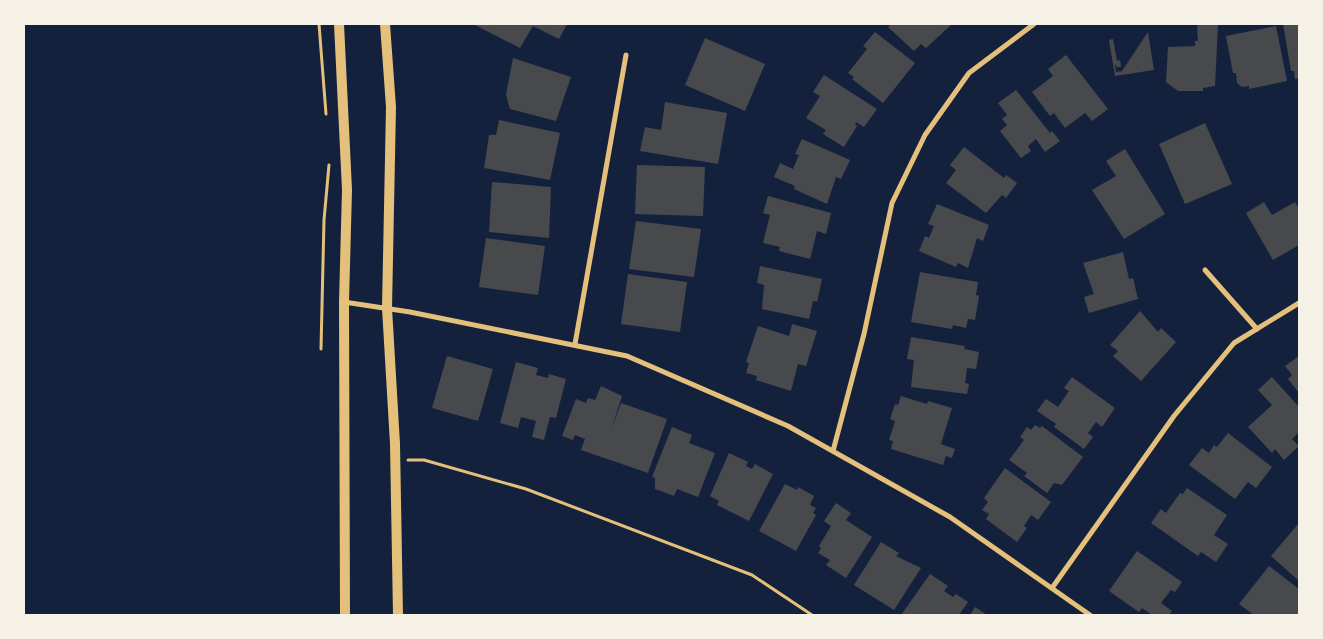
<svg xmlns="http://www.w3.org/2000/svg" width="1323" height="639" viewBox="0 0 1323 639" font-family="Karla,sans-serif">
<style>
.building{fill:#48494c}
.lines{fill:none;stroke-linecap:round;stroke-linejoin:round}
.path{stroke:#e5c07b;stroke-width:3}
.minor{stroke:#e5c07b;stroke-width:5}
.secondary{stroke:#e5c07b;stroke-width:10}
</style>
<rect width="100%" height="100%" fill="#14213d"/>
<g class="building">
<path d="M473,24H567L559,39L533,26L520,48Z"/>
<path d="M889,24H952L926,48L921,44L914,51L888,27L890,26Z"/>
<path d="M1202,24L1218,25L1215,86L1203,88V91H1178L1166,82L1168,47L1195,46V41H1198L1197,26Z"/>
<path d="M1283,24H1299V78L1295,79L1294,71H1291Z"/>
<path d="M1276,26L1287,81L1249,89V86L1242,87L1237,83L1236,73H1233L1226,36Z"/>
<path d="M875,32L915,63L883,103L852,79L854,77L848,73L867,49L863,46Z"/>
<path d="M1148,32L1154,70L1115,76L1109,40L1113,39L1117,61L1120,60L1121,67H1117L1115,64L1116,72L1122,71Z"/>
<path d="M705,38L765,64L745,111L685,85Z"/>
<path d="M1066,55L1108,109L1092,121L1085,113L1065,128L1054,113L1050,116L1032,92L1053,76L1048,69Z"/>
<path d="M513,58L571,77L556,121L510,109L506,95Z"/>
<path d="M824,75L877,109L864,127L856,122L855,124L857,126L844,147L823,134L826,130L806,118L820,96L813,92Z"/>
<path d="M1016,90L1050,133L1052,131L1060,141L1045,152L1036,139L1028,146L1031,151L1021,158L1000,131L1007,125L1002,119L1007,115L998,103Z"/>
<path d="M665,102L727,113L718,164L640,151L645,127L661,130Z"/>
<path d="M499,120L560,133L550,180L484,168L489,135H496Z"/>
<path d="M1205,123L1232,184L1185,204L1159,144Z"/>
<path d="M802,139L850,160L841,179L836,177L827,204L794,189L795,186L774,177L780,163L793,169L799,155L795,154Z"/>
<path d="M964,147L1004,178L1006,175L1017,183L1006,198L1002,195L986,213L946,183L956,170L950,165Z"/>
<path d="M1125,149L1165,214L1124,239L1092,190L1116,176L1106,161Z"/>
<path d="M637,165L705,167L703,216L635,214Z"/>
<path d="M492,182L551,187L549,238L489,232Z"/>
<path d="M768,196L831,213L826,234L817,231L810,259L779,251L780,247L763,243L770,215L763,213Z"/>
<path d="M1264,202L1272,215L1295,202L1299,209V245L1273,260L1246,213Z"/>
<path d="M937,204L989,225L983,241L977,238L968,268L958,263L956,267L919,251L925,236L929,238L934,226L928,224Z"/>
<path d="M636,221L701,229L694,277L629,269Z"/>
<path d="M486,238L545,246L538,295L479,287Z"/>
<path d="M1123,252L1129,279L1133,278L1138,299L1089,313L1084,297L1094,294L1083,263Z"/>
<path d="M760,266L822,279L817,302L813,301L809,319L762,309L764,285L757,283Z"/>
<path d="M920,272L978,282L976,295L979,296L975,320L968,319L966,328L953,325L952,329L911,322Z"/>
<path d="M628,274L687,282L680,332L621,324Z"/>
<path d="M1140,311L1158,332L1161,328L1176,342L1141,381L1113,356L1118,351L1110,345Z"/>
<path d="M792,324L817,331L806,366L798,364L791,391L756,380L757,376L746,373L749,363L746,362L758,326L789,336Z"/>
<path d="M911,337L965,346L964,349L979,352L976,369L967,368L965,383L969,384L967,394L911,387L914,360L907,359Z"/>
<path d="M447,356L493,369L478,421L432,408Z"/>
<path d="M1299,356V393L1288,379L1292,375L1285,366Z"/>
<path d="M516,362L538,368L536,375L548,378L549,374L566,379L556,418L550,417L544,440L532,437L536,421L521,417L518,428L500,423Z"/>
<path d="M1072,377L1115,408L1102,427L1096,422L1088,433L1093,437L1084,449L1054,427L1056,424L1037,411L1046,399L1058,407L1069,391L1064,388Z"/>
<path d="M1272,377L1299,407V432L1292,439L1299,446L1284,460L1275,449L1272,453L1248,427L1272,405L1258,390Z"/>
<path d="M601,386L622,396L610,433L621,403L667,419L648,473L581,450L585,439L575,435L573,440L562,436L576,399L586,403L588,398L595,400Z"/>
<path d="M901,396L927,404L928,401L952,408L941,444L955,449L952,458L946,456L943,465L891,449L893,441L889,440L895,421L890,419L895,404L898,405Z"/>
<path d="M1035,425L1040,428L1042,426L1083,457L1062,485L1054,483L1047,493L1024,476L1027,473L1009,460L1024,440L1020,437L1027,427L1031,430Z"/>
<path d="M672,427L692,435L689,443L715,453L698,497L677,489L674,496L655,489V478L652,477Z"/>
<path d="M1228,433L1272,467L1256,488L1248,482L1235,499L1189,465L1202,448L1209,453L1214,445L1217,447Z"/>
<path d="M729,453L748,462L746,466L752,469L755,464L773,474L749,521L717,505L719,501L710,496Z"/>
<path d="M1005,468L1051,502L1038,520L1031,515L1024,526L1027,528L1017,542L986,519L989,514L982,510L988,502L984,498Z"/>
<path d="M785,484L797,490L798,487L814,496L810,505L816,508L813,513L816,515L796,551L759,531Z"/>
<path d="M1187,488L1227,515L1214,535L1228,544L1216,562L1201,552L1198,556L1151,523L1161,509L1166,513L1180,493L1183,494Z"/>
<path d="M836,503L851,513L846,520L872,537L846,578L826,565L830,560L818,553L821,548L819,546L831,526L824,521Z"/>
<path d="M1299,523V581L1271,556Z"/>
<path d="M881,542L899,553L896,556L921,568L894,610L854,585Z"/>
<path d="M1137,551L1182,582L1175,592L1171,590L1161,603L1172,611L1169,615H1152L1142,608L1139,612L1109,591Z"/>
<path d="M1269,566L1299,589L1298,615H1254L1239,604Z"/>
<path d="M930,574L948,586L944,591L953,597L956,594L968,602L959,615H901Z"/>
<path d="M975,607L987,615H970Z"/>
</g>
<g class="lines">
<g class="path">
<path d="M319,24L326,114"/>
<path d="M321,349L324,220L329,165"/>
<path d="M408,460H424L526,489L752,575L812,615"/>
</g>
<g class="minor">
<path d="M1205,270L1257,329"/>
<path d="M344,302L410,312L627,356L788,426L950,517L1090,615"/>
<path d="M575,344L626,55"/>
<path d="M833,451L864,334L892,203L925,135L969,73L1034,24"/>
<path d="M1052,588L1174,416L1234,343L1299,303"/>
</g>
<g class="secondary">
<path d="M339,24L347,190L344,302L345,615"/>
<path d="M385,24L391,107L387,308L395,444L398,615"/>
</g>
</g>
<rect width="1323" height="639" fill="none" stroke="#f6f1e7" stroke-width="50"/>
</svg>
